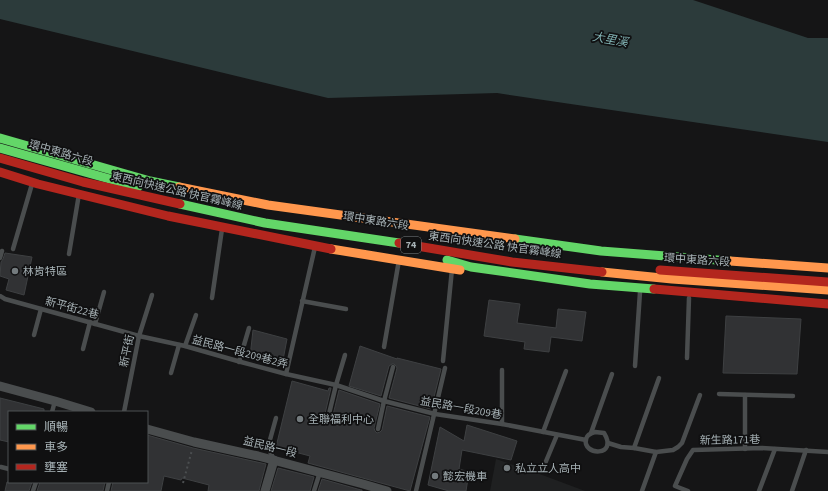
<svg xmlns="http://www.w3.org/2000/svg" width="828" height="491" viewBox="0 0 828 491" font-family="'Source Sans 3','Noto Sans TC',sans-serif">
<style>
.built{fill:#1f2021}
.water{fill:#2c3b3b}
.building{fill:#313234;stroke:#3e4042}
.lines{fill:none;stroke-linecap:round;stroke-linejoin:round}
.path{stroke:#4b4e50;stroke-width:2;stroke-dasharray:2 3;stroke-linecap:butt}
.lane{stroke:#4a4d4e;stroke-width:4.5}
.street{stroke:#4a4d4e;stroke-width:9}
.fast{stroke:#63d668;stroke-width:9}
.slow{stroke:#ff974d;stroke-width:9}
.jam{stroke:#b3261e;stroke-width:9}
.poi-dot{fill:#747b7e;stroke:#101011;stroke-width:1.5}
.labels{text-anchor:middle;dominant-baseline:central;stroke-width:3.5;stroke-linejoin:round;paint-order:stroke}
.shield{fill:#101011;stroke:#7a8184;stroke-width:1}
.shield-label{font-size:10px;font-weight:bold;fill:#a7b2b6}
.street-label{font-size:11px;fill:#a7b2b6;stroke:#101011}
.poi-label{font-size:11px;fill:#a7b2b6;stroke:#101011;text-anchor:start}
.water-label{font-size:12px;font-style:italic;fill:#7fafb0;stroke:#101011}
</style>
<rect width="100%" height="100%" fill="#151516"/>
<path class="built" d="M496,459L545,476L585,491H490Z"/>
<path class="water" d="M0,0H693L808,38H828V142L497,93L328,98L0,19Z"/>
<g class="building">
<path d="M5,253L32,257L24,295L6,290L9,279L0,276L1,262L3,259Z"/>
<path d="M489,300L520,304L517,323L556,328L558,309L586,312L582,341L551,337L549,352L524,349L525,342L484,336Z"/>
<path d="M726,316L801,319L797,374L723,373Z"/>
<path d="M253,330L287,339L282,365L250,357Z"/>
<path d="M360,346L397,359V358L441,369L431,409L389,398L397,368L396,366L394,364H392L389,366L381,396L349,386Z"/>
<path d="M292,381L328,391L329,388H331L324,418L325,420L327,422L342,425L344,424L346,422L344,418L333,415L339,390L380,404L374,428L375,431L377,433L380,432L382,430L387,406L430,417L410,491L308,463L310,456L276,447Z"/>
<path d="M0,398L44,409V412H9V442L0,440Z"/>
<path d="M467,425L517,441L511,460L462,450L459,469L469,472L466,491H449L428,485L440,427L464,441Z"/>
<path d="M147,435L193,448L266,464L259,491H208L209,485L182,478L181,480L164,476L161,491H111L113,482H147Z"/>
<path d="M278,468L314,477L310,491H271Z"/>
<path d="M322,479L361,490H362V491H318Z"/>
<path d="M7,482H32L29,491H5Z"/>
<path d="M40,482H105L103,491H37Z"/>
</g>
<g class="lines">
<path class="path" d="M183,483L192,450"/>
<g class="lane">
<path d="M13,249L32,184"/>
<path d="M69,254L79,194"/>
<path d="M0,258L2,251"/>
<path d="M0,296L5,299L139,336L185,346L241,362L286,374L336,385L384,401L435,414L502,424L586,440"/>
<path d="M212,298L222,229"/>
<path d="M302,301L346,309"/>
<path d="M95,324L104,292"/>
<path d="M34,335L41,309"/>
<path d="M185,346L196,315"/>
<path d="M384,347L399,260"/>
<path d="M83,349L90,322"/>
<path d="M687,358L689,298"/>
<path d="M443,361L452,269"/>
<path d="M239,362L249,328"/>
<path d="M635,366L640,292"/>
<path d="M171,373L179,345"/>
<path d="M286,374L315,247"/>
<path d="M719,394L793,396"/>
<path d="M52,412L55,401"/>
<path d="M124,412L139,336L152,295"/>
<path d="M342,421L328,418L336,385L345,355"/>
<path d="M502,424V370"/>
<path d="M378,429L384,401L393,367"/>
<path d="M543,432L566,371"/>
<path d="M595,432L604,433C619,457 582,456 586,439C587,435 591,433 595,432Z"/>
<path d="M591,433L612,374"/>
<path d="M608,443L621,447L634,448L656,452L673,450L678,447L682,443L700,395"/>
<path d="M634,448L659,378"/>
<path d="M745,449V395"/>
<path d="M274,460L268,447L276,418"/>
<path d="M544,466L557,435"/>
<path d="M1,467L9,469"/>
<path d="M33,491L36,482"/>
<path d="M107,491L109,482"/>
<path d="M314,491L320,472"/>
<path d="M416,491L445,368"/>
<path d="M642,491L656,452"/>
<path d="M688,491L675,486L687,459L693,450L762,448L828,452"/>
<path d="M759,491L775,449"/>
<path d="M792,491L806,450"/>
</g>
<g class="street">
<path d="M0,386L55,401L91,412"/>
<path d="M147,429L194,442L258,456L363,484L387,491"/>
<path d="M265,491L274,460"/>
</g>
<g class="fast">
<path d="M0,138L150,181L179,187"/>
<path d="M0,148L138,187"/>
<path d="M180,204L265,223L399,243"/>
<path d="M515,239L601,251L730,261"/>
<path d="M447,260L471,267L590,284L654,289"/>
</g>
<g class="slow">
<path d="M179,187L268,205L515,239"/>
<path d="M331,249L460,270"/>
<path d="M730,261L828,268"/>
<path d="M602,272L672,279L828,290"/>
</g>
<g class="jam">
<path d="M0,158L83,182L180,204"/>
<path d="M0,172L38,184L168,216L331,249"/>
<path d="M399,243L512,262L602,272"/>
<path d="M660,270L828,282"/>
<path d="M654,289L828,304"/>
</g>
</g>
<g class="poi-dot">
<circle cx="15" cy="271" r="4"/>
<circle cx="300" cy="419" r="4"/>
<circle cx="507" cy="468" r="4"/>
<circle cx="435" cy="476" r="4"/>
</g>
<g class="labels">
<rect class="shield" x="401" y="237" width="20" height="16" rx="3"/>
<g class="shield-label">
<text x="411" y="245">74</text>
</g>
<g class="street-label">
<text transform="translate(61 153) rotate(16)">環中東路六段</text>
<text transform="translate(177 191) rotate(13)">東西向快速公路 快官霧峰線</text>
<text transform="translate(376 221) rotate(9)">環中東路六段</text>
<text transform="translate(495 245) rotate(8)">東西向快速公路 快官霧峰線</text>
<text transform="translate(697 260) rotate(4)">環中東路六段</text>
<text transform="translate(72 308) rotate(15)">新平街22巷</text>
<text transform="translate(127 351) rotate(-78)">新平街</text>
<text transform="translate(240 352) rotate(15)">益民路一段209巷2弄</text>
<text transform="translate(461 408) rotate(10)">益民路一段209巷</text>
<text transform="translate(730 440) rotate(-1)">新生路171巷</text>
<text transform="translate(270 447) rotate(14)">益民路一段</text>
</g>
<g class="poi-label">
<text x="23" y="271">林肯特區</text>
<text x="308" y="419">全聯福利中心</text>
<text x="515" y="468">私立立人高中</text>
<text x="443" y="476">懿宏機車</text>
</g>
<g class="water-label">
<text transform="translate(610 40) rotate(10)">大里溪</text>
</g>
</g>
<rect x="8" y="411" width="140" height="72" fill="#101011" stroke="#4c5153"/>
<rect x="16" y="424" width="20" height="6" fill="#63d668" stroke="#4c5153"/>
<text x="44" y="431" font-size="12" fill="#a7b2b6">順暢</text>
<rect x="16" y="444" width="20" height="6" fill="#ff974d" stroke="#4c5153"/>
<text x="44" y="451" font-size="12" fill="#a7b2b6">車多</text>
<rect x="16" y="464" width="20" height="6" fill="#b3261e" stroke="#4c5153"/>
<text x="44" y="471" font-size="12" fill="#a7b2b6">壅塞</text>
</svg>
